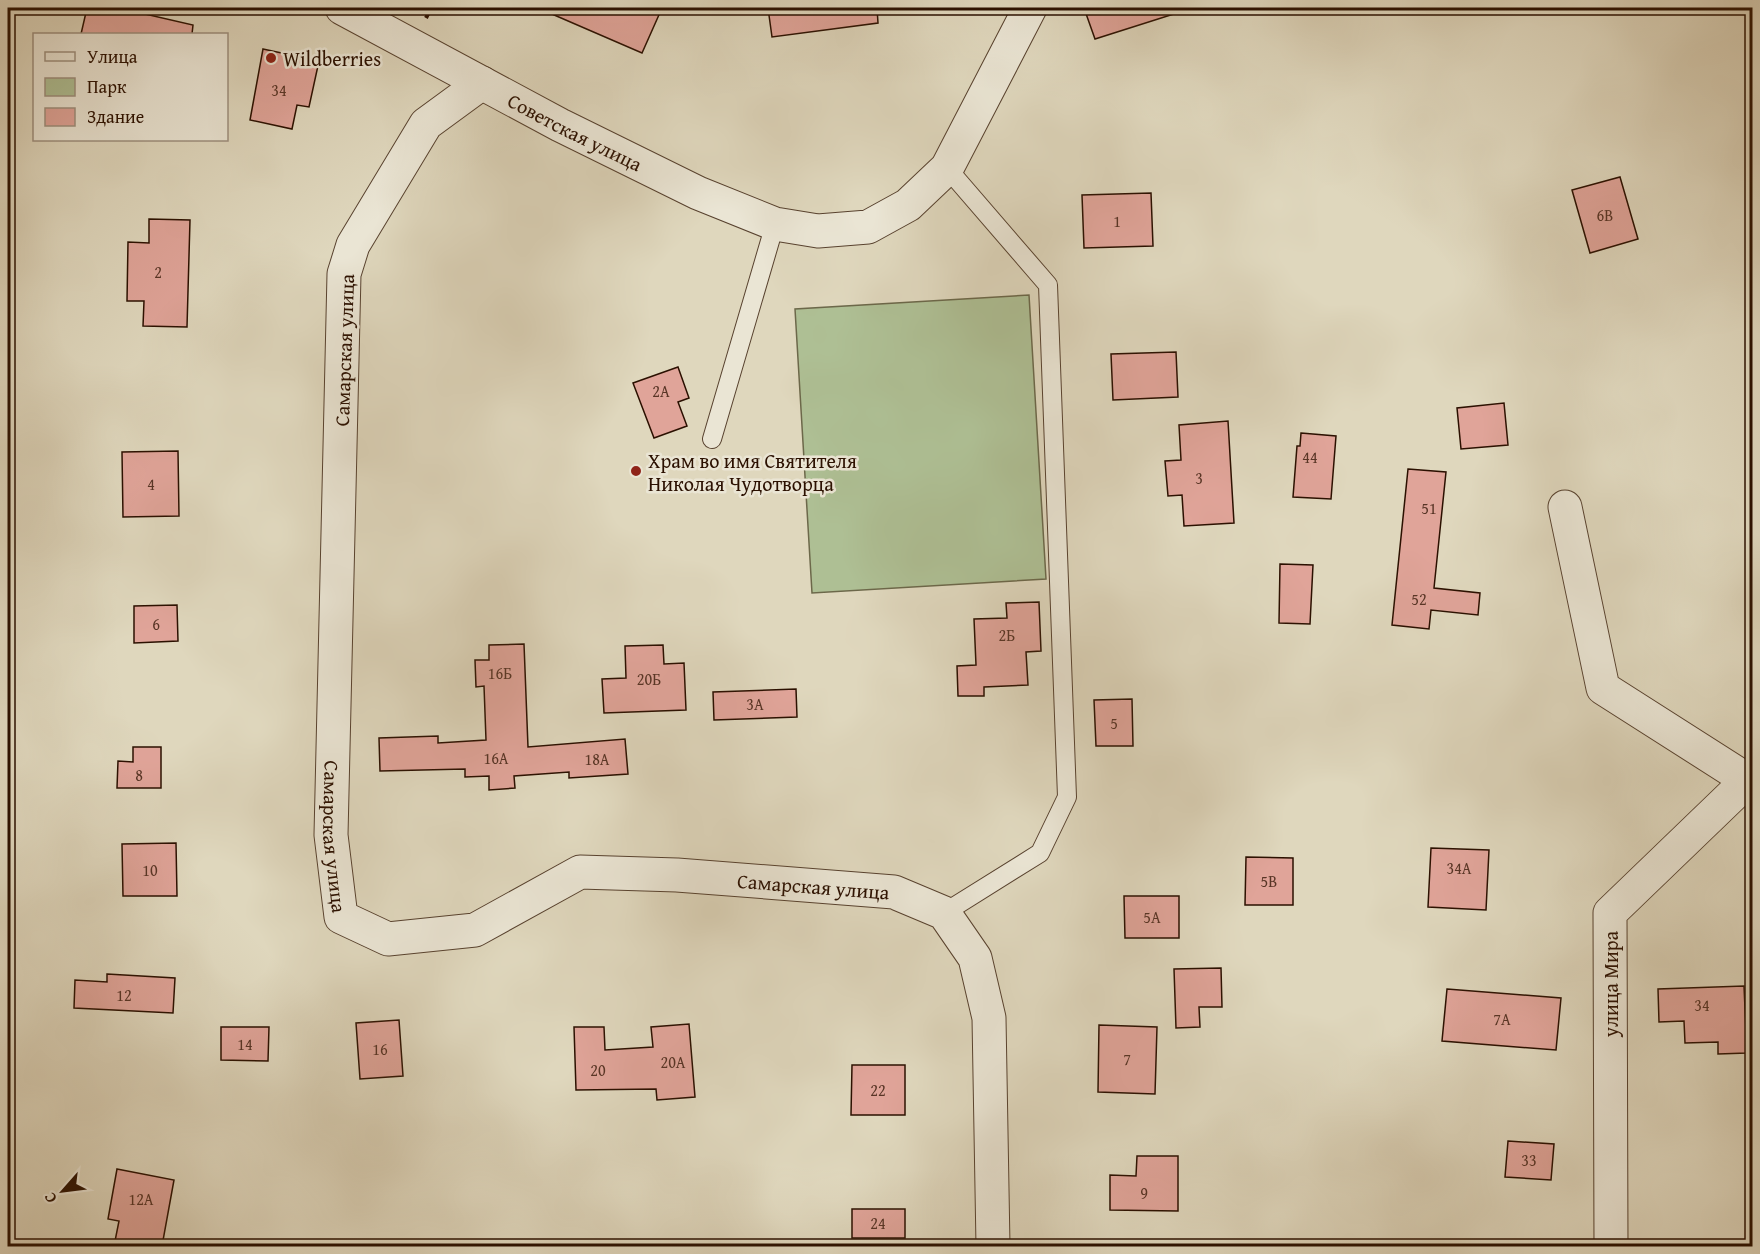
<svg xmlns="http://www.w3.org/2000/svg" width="1760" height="1254" viewBox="0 0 1760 1254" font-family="'Gentium Book Plus',serif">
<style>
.green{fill:#aebf94;stroke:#6c684a;stroke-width:1.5}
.building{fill:#e0a499;stroke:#2b1000;stroke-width:1.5}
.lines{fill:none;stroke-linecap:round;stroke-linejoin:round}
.service-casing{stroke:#58422f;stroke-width:20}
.minor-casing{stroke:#58422f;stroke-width:35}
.tertiary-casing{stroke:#58422f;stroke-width:35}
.path{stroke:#2b1000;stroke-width:4;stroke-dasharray:4.5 3;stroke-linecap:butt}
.service{stroke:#eae5d4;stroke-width:18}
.minor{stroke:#eae5d4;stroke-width:33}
.tertiary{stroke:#eae5d4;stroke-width:33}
.poi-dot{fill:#8f2418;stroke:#eae5d4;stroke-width:2}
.labels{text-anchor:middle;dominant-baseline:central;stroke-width:5;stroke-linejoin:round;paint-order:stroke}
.number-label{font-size:16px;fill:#583526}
.poi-label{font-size:20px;fill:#2b1000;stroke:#eae5d4;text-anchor:start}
.street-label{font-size:20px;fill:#2b1000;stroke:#eae5d4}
</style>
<rect width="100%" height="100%" fill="#dfd7bd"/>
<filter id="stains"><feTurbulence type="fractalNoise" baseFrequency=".00333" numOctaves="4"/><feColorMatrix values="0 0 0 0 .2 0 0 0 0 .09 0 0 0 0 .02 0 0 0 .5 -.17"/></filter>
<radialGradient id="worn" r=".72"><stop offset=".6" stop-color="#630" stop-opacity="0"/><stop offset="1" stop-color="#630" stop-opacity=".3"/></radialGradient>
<path class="green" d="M1029,295L1046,579L812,593L795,309Z"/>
<g class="building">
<path d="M87,8H119L193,25L192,34H81Z"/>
<path d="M538,8H662L642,53Z"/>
<path d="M768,8H877L878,23L772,37Z"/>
<path d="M1084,8H1176L1177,13L1095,39Z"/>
<path d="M263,49L319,61L309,107L297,105L292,129L250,120Z"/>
<path d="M1620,177L1638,239L1590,253L1572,190Z"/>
<path d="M1151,193L1153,246L1084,248L1082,195Z"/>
<path d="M149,219L190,220L187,327L143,326L144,301H127L128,242L149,243Z"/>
<path d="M1176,352L1178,397L1113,400L1111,354Z"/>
<path d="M678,367L689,398L678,402L687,426L654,438L633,383Z"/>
<path d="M1504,403L1508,445L1461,449L1457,408Z"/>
<path d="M1228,421L1234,523L1184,526L1182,495L1168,496L1165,461L1181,460L1179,425Z"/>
<path d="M1301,433L1336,436L1331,499L1293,497L1297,446H1300Z"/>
<path d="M178,451L179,516L123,517L122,452Z"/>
<path d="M1408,469L1446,472L1434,588L1480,593L1478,615L1431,610L1429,629L1392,625Z"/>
<path d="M1280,564L1313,565L1310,624L1279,623Z"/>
<path d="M1039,602L1041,651L1026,652L1028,685L984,687V696H958L957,666L976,665L974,619L1007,618L1006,603Z"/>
<path d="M177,605L178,641L134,643V606Z"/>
<path d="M524,644L528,747L625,739L628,774L569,778V772L514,776L515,788L489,790V776L465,777V769L380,771L379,738L438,736V743L486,740L484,686L476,687L475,660H489V645Z"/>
<path d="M663,645L664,664L684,663L686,710L604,713L602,679L626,678L625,646Z"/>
<path d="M796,689L797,717L714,720L713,692Z"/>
<path d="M1132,699L1133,746H1096L1094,700Z"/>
<path d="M133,747H161V788H117L118,761L133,762Z"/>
<path d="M176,843L177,896H123L122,844Z"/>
<path d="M1431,848L1489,850L1486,910L1428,907Z"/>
<path d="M1246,857L1293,858V905H1245Z"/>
<path d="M1124,896H1179V938H1125Z"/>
<path d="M1221,968L1222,1007H1199L1200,1027L1176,1028L1174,969Z"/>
<path d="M107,974L175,978L173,1013L74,1008L75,980L107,982Z"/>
<path d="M1744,986L1747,1053L1718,1054V1042L1685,1043L1684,1021L1659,1022L1658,989Z"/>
<path d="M1447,989L1561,998L1556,1050L1442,1041Z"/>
<path d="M399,1020L403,1076L360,1079L356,1023Z"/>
<path d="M689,1024L695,1097L657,1100L656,1089L576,1090L574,1027H604L605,1050L653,1047L651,1027Z"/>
<path d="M1099,1025L1157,1027L1155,1094L1098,1092Z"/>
<path d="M221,1027H269L268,1061L221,1060Z"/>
<path d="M852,1065H905V1115H851Z"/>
<path d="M1508,1141L1554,1144L1551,1180L1505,1177Z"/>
<path d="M1137,1156H1178V1211L1110,1210V1175L1136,1176Z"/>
<path d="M117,1169L174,1180L162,1246H114L119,1221L108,1219Z"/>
<rect x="852" y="1209" width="53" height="29"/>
</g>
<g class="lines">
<g class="service-casing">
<g id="service">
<path d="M712,439L775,224"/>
<path d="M944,913L1040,853L1067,797L1048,285L947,168"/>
</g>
</g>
<g class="minor-casing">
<g id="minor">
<path id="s1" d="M482,83L426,124L353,245L344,274L331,835L341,917L388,939L475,930L580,872L677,875L894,892L944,913L975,958L989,1018L993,1246"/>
<path d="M1565,507L1603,688L1752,783"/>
<path d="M1611,1246L1610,913L1747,781"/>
</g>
</g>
<g class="tertiary-casing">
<g id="tertiary">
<path id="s2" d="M342,8L560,125L698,193L775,224L818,231L868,227L908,205L947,168L1030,8"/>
</g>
</g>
<path class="path" d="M426,18L431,8"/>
<use href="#service" class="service"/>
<use href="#minor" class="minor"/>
<use href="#tertiary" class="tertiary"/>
</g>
<g class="poi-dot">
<circle cx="271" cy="58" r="6"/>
<circle cx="636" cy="471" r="6"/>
</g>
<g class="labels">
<g class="number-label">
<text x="279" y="90">34</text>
<text x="1605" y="215">6В</text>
<text x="1117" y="221">1</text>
<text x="158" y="272">2</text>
<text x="661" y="391">2А</text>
<text x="1310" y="457">44</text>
<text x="1199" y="478">3</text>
<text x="151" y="484">4</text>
<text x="1429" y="508">51</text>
<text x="1419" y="599">52</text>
<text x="156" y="624">6</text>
<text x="1007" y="635">2Б</text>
<text x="500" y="673">16Б</text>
<text x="649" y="679">20Б</text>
<text x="755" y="704">3А</text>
<text x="1114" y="723">5</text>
<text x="496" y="758">16А</text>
<text x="597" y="759">18А</text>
<text x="139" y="775">8</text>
<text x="1459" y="868">34А</text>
<text x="150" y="870">10</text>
<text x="1269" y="881">5В</text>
<text x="1152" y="917">5А</text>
<text x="124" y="995">12</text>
<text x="1702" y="1005">34</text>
<text x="1502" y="1019">7А</text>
<text x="245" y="1044">14</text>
<text x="380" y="1049">16</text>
<text x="1127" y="1059">7</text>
<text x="673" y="1062">20А</text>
<text x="598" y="1070">20</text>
<text x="878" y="1090">22</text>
<text x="1529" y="1160">33</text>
<text x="1144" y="1193">9</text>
<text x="141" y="1199">12А</text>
<text x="878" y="1223">24</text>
</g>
<g class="poi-label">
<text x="283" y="58">Wildberries</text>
<text x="648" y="460">Храм во имя Святителя<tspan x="648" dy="23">Николая Чудотворца</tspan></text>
</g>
<g class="street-label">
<text stroke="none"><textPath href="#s2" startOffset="264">Советская улица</textPath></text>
<text transform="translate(344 350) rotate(-88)">Самарская улица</text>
<text stroke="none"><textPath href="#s1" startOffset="804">Самарская улица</textPath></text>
<text stroke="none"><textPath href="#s1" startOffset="1378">Самарская улица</textPath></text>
<text transform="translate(1610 984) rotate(-90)">улица Мира</text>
</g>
</g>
<rect width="1760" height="1254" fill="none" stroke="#dfd7bd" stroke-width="30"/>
<rect x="9" y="9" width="1742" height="1236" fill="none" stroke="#2b1000" stroke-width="3"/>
<rect x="15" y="15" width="1730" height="1224" fill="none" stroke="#2b1000" stroke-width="1.5"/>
<rect x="33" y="33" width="195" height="108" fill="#eae5d4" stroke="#9e907f" stroke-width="1.5"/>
<rect x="45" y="52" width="30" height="9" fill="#eae5d4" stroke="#9e907f" stroke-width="1.5"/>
<text x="87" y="63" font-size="18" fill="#2b1000">Улица</text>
<rect x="45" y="78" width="30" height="18" fill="#aebf94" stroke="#9e907f" stroke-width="1.5"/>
<text x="87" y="93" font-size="18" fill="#2b1000">Парк</text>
<rect x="45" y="108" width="30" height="18" fill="#e0a499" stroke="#9e907f" stroke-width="1.5"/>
<text x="87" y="123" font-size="18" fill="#2b1000">Здание</text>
<g transform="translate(63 1191) rotate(242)" stroke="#eae5d4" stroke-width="4.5" paint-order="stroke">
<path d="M0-4.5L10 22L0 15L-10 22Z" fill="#2b1000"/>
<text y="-9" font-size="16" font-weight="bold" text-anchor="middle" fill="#2b1000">С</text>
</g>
<rect width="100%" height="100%" filter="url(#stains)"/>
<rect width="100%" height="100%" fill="url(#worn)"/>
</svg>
